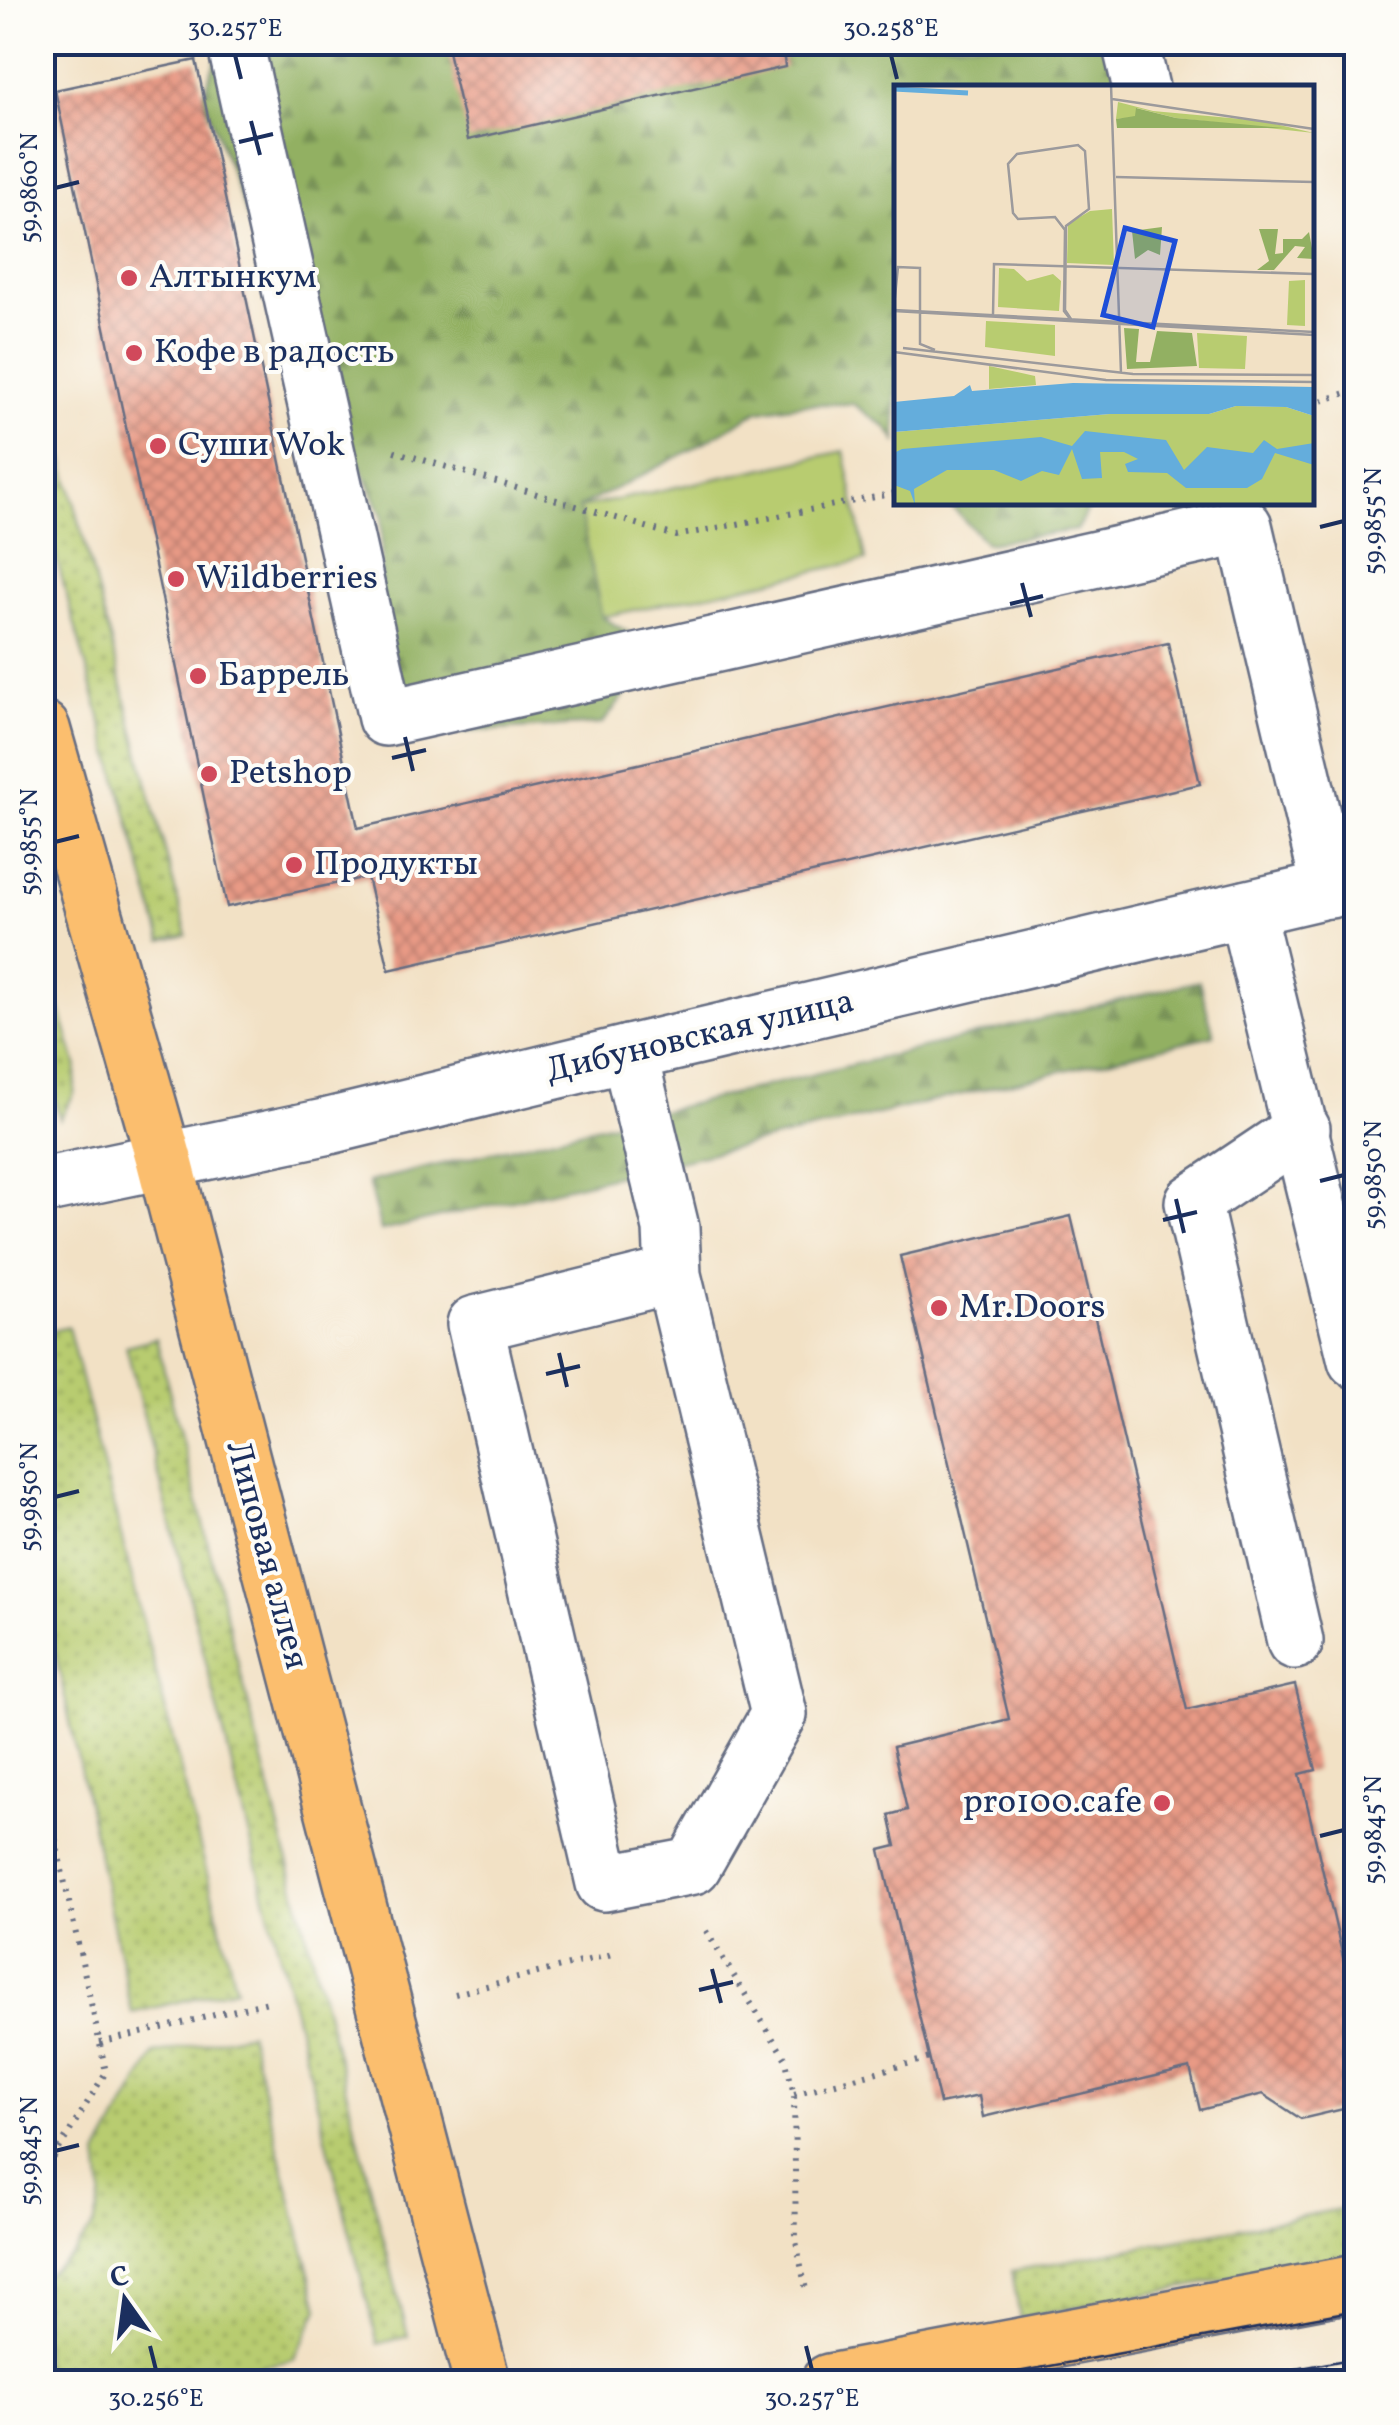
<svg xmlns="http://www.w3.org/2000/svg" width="1399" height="2425" viewBox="0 0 1399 2425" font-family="Vollkorn,serif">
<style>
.grass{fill:url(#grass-dots);stroke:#6a7e67;stroke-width:2.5}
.forest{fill:url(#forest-firs);stroke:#567060;stroke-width:2.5}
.park{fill:#b8cc70;stroke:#6a7e67;stroke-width:2.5}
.building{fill:url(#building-cross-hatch)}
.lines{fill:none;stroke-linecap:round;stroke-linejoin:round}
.minor-casing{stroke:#666d82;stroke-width:60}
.major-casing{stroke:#666d82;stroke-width:60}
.path{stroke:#666d82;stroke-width:6;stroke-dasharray:2.5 8;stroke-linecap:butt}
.minor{stroke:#fff;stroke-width:55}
.major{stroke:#fbbe6e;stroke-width:55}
.tram{stroke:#1b2f5e;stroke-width:2.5}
.ticks{fill:none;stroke:#1b2f5e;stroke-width:4}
.poi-dot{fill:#d1495b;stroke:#fdfcf7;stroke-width:4}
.labels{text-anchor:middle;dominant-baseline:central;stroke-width:8;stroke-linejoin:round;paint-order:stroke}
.poi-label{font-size:35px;fill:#1b2f5e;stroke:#fdfcf7;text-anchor:start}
.street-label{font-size:35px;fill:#1b2f5e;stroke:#fdfcf7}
.inset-river{fill:none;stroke:#64addc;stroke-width:5}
.inset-road{fill:none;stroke:#9c9a9c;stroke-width:2.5}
.view{fill:#1d4ed8;fill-opacity:0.15;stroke:#1d4ed8;stroke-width:5}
.inset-edge{fill:none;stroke:#1b2f5e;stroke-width:5}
.neatline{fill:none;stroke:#1b2f5e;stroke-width:4}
.ticks-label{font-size:25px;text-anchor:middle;fill:#1b2f5e}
</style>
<defs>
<pattern id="grass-dots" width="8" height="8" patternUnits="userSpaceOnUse" patternTransform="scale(2.5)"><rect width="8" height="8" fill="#b8cc70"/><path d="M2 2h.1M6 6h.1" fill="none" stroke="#95a65f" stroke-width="1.8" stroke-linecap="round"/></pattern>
<pattern id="forest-firs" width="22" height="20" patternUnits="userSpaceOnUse" patternTransform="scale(2.5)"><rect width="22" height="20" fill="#92b062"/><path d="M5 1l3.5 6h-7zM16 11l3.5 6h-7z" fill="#769054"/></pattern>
<pattern id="building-cross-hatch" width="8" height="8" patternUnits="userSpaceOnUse" patternTransform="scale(2.5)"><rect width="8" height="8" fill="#e89a85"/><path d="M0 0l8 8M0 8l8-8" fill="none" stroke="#bb7e70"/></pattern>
</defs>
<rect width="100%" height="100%" fill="#fdfcf7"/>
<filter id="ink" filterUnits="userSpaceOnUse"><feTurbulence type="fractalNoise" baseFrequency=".01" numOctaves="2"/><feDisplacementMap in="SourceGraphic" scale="20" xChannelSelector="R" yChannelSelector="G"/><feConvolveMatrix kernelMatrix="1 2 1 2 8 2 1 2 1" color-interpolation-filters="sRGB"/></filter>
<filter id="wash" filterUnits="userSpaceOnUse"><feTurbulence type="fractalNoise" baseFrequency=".0048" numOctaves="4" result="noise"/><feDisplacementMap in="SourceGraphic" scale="40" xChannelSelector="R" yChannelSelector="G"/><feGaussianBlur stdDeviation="2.25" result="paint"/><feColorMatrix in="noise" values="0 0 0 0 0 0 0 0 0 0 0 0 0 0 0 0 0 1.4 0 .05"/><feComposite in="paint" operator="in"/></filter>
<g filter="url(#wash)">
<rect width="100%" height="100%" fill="#f2e1c5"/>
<g class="grass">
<path d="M42,378L187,935L162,941L43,510Z"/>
<path d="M42,948L77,1067L74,1094L60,1119L43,1059Z"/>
<path d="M68,1327L236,1988L132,2013L43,1595V1333Z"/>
<path d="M156,1338L408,2336L378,2344L126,1346Z"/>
<path d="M249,2033L319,2309L294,2360L175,2382H43V2277L72,2255L94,2226L102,2194L98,2156L154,2054Z"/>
<path d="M1356,2206V2255L1020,2318L1012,2271Z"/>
</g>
<g class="forest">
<path d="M222,42H1114L1121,87L896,88V441L887,428L853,404H806L758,411L693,449L580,507L602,617L636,637L639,677L602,724L460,732L407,702L380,620L382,515L312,357L281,311L203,95Z"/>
<path d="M948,503H1092L1076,530L986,543Z"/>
<path d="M1199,981L1214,1035L381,1231L368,1182Z"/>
</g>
<path class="park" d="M844,451L866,560L602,617L579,508Z"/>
<g id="blocks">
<g class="building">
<path d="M446,42H782L785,67L468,140Z"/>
<path d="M196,60L358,828L1168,643L1200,784L389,970L367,877L227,907L55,90Z"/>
<path d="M1071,1216L1187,1710L1295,1685L1316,1770L1300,1774L1356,2013V2106L1301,2119L1263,2094L1200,2110L1190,2068L983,2117L979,2096L940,2104L880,1850L896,1846L889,1815L907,1810L893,1747L1009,1719L900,1256Z"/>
</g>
</g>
</g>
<g filter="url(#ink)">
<use href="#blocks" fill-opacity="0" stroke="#666d82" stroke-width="2.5"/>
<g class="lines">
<g class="minor-casing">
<g id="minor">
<path d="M235,42L386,718L1244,526L1330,890"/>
<path d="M1130,42L1141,88"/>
<path d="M1246,909L1356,1360"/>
<path d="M629,1053L671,1228L673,1275L779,1714L693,1866L604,1883L475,1324L673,1275"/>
<path d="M42,1186L325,1127L629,1053L1356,883"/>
<path d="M1295,1641L1193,1202L1302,1129"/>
</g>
</g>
<g class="major-casing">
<g id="major">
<path d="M42,729L164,1159L482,2382"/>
<path d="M829,2382L1356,2283"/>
</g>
</g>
<g class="path">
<path d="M1312,404L1356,390"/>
<path d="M394,451L676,536L896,493"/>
<path d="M42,1778L106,2072L42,2177"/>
<path d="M706,1931L785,2058L794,2094L796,2241L806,2290"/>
<path d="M455,1994L612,1954"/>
<path d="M100,2043L268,2002"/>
<path d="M794,2094L930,2058"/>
</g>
<use href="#minor" class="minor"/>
<use href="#major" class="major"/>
<g class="tram">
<path d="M963,2382L1356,2310"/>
<path d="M1225,2382L1356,2358"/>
</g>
</g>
</g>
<path class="ticks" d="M235,55L241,79M891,55L897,79M251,121L260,155M239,142L273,134M55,188L79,182M1320,527L1344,521M1022,583L1031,617M1010,604L1043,596M405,737L413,771M392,758L426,750M55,842L79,836M1320,1181L1344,1175M1176,1199L1184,1233M1163,1220L1197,1212M559,1353L567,1387M546,1374L580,1366M55,1497L79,1491M1320,1836L1344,1830M712,1969L721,2003M699,1990L733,1982M55,2151L79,2145M150,2346L156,2370M806,2346L812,2370"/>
<g class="poi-dot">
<circle cx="129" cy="278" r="10"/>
<circle cx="134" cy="353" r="10"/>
<circle cx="158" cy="446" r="10"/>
<circle cx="176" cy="579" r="10"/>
<circle cx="198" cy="676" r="10"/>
<circle cx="209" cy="774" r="10"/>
<circle cx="294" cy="865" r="10"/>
<circle cx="939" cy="1308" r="10"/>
<circle cx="1162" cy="1803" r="10"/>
</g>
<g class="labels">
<g class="poi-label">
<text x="149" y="278">Алтынкум</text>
<text x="154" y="353">Кофе в радость</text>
<text x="178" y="446">Суши Wok</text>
<text x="196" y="579">Wildberries</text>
<text x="218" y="676">Баррель</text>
<text x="229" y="774">Petshop</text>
<text x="314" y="865">Продукты</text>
<text x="959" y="1308">Mr.Doors</text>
<text x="1142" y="1803" text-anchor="end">pro100.cafe</text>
</g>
<g class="street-label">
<text transform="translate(700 1037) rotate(-13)">Дибуновская улица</text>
<text transform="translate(266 1555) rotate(75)">Липовая аллея</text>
</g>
</g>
<g transform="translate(894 85)">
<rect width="420" height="420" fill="#f2e1c5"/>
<path d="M224,17L259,26L369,36L420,48L282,33L243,23L242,32L222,34ZM95,281L141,291L142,300L95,304Z" fill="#b8cc70"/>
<path d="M242,23L282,33L389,43H223L222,34L241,31ZM268,142L266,170L254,165L241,174L238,146ZM365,144H384L381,169L389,168V154H408L415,147L420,174L403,173L411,162L401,161L380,185H363L375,176ZM230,243L245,244L242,277H256L263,246L298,248L303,281L233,284Z" fill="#92b062"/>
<path d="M218,124L220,180L173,178L174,139L196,126ZM105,183L120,184L133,196L159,189L167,196L165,226L104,222ZM411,195V241L393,240L395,196ZM92,236L161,240V271L91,262ZM303,248L353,251L351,284L305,283ZM342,321L392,322L420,331V420H0V347L216,329H315Z" fill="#b8cc70"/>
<path d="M179,298L420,302V331L392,322L342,321L315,329H216L0,347V317L60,311L76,300L78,306ZM191,346L272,355L290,385L313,362L359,368L370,355L383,364L420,358V380L381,368L368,394L353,403H292L273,388L234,387L231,379L244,374L230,367H206L208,393L188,394L178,364L165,390L148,386L127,396L100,385H53L20,404L21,420L16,406L0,400V368L8,364L147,352L178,361Z" fill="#64addc"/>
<path class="inset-river" d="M0,4L74,8"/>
<path class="inset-road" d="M217,0L227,288M218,14L420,44M222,92L420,97M0,221L4,182L26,183V259L41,265M0,225L420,247M0,226L420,250M99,230L100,179L420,189M177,234L171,225L172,141L195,124L191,66L184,60L123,69L114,79L119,128L124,134L161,132L171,145L170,226L177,235M9,263L239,289L420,290M0,267L212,295L420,297"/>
<path class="view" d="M231,143L281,156L259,242L209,230Z"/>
<rect width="420" height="420" class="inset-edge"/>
</g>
<rect width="1399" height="2425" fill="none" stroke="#fdfcf7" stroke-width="110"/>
<g transform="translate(125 2300) rotate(346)" stroke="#fdfcf7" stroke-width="8" paint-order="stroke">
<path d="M0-8L18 38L0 25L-18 38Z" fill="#1b2f5e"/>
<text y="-15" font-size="28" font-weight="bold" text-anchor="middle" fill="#1b2f5e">С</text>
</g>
<rect x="55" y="55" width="1289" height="2315" class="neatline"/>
<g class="ticks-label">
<text x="235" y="36">30.257°E</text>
<text x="891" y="36">30.258°E</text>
<text transform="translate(28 188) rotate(-90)" y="9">59.9860°N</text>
<text transform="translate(1372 521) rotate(-90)" y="9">59.9855°N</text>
<text transform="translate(28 842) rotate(-90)" y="9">59.9855°N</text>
<text transform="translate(1372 1175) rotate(-90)" y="9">59.9850°N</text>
<text transform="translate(28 1497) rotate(-90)" y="9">59.9850°N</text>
<text transform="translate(1372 1830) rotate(-90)" y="9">59.9845°N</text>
<text transform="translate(28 2151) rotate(-90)" y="9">59.9845°N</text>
<text x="156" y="2406">30.256°E</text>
<text x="812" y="2406">30.257°E</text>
</g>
</svg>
